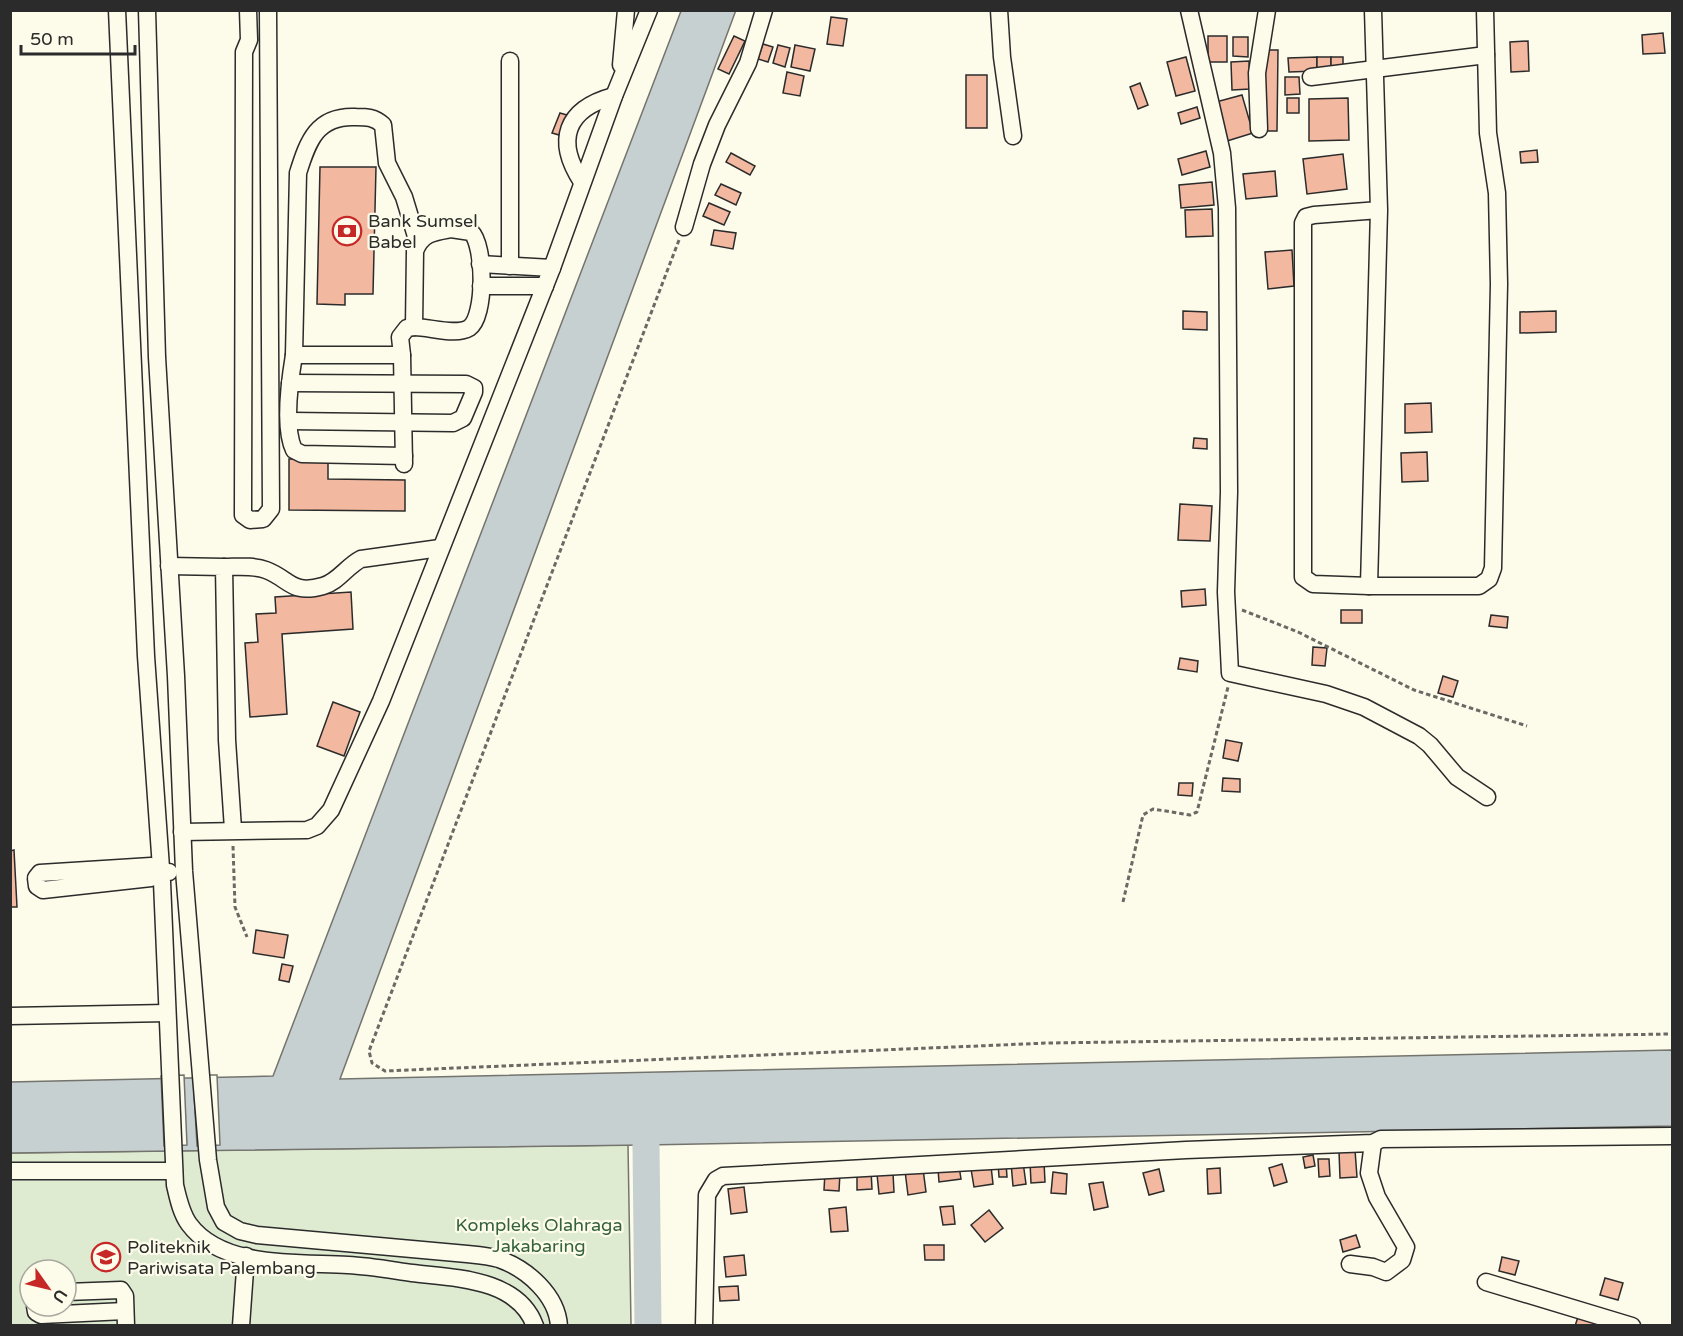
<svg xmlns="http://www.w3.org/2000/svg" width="1683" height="1336" viewBox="0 0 1683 1336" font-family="'Varela Round',sans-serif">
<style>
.green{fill:#deebd1;stroke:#74746e;stroke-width:1.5;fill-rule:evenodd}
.water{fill:#c7d0d0;stroke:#74746e;stroke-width:1.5}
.pier{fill:#fdfbea;stroke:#74746e;stroke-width:1.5}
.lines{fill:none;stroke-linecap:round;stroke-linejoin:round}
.river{stroke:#c7d0d0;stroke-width:27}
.building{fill:#f2b8a0;stroke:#2b2b2b;stroke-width:1.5}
.minor-casing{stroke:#2b2b2b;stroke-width:19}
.path{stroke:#6a6964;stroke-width:3;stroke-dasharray:4.5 3;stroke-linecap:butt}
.minor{stroke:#fdfbea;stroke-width:16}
.labels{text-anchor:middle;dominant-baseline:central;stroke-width:4.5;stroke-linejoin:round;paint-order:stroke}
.poi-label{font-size:18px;fill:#2b2b2b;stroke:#fdfbea;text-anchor:start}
.park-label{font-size:18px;fill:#34623c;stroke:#fdfbea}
</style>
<rect width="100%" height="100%" fill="#fdfbea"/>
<path class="green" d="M628,1145L631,1325H11L10,1153ZM30,1270H66V1306H30Z"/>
<path class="water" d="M736,10L340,1079L1672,1050V1126L646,1145L11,1153L10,1082L273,1076L681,11Z"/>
<g class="pier">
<path d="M184,1075L187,1145L164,1146L161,1076Z"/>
<path d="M193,1075H217L220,1145L197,1146Z"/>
</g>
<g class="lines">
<path class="river" d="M646,1145L648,1326"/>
</g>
<g class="building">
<path d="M831,17L847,19L843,46L827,44Z"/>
<path d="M1663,33L1665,53L1643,54L1642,35Z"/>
<path d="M734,36L745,41L729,74L718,69Z"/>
<rect x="1208" y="36" width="19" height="26"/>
<path d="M1233,37H1248V57L1233,56Z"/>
<path d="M1528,41L1529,71L1511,72L1510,42Z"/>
<path d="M763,44L773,47L768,62L758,59Z"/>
<path d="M778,45L790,48L785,67L773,63Z"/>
<path d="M795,45L815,49L810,71L791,67Z"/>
<path d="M1264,50H1278L1277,131H1263Z"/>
<path d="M1186,57L1195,91L1176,96L1167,62Z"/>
<path d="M1317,57V71L1289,72L1288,58Z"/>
<rect x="1317" y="57" width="14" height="14"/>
<rect x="1331" y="57" width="12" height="14"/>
<path d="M1249,61L1250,89L1232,90L1231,62Z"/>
<path d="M787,72L804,76L800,96L783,93Z"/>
<rect x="966" y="75" width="21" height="53"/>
<path d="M1285,77H1299L1300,94L1285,95Z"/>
<path d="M1140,83L1148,105L1138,109L1130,87Z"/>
<path d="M1242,95L1253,133L1227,141L1216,102Z"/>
<rect x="1287" y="98" width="12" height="15"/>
<path d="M1348,98L1349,140L1309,141V99Z"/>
<path d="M1197,107L1200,118L1181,124L1178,113Z"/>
<path d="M560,113L567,115L559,135L552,133Z"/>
<path d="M1537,150L1538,162L1521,163L1520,152Z"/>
<path d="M1206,151L1210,167L1182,175L1178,159Z"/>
<path d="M731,153L755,166L750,175L726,162Z"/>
<path d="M1343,154L1347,189L1307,194L1303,159Z"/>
<path d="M320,167H376L373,294H345V305L317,304Z"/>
<path d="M1275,171L1277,196L1246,199L1243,174Z"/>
<path d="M1212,182L1214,205L1181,208L1179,185Z"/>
<path d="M721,184L741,193L736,205L715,195Z"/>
<path d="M709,203L730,212L724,225L703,216Z"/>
<path d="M1212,209L1213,236L1186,237L1185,210Z"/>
<path d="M714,230L736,233L733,249L711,245Z"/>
<path d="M1292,250L1294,286L1268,289L1265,252Z"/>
<path d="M1183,311L1207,312V330L1183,329Z"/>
<path d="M1556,311V332L1520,333V312Z"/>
<path d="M1431,403L1432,432L1405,433V404Z"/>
<path d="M1194,438L1207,439V449L1193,448Z"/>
<path d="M1427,452L1428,481L1402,482L1401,453Z"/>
<path d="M289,459H328V479L405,480V511L289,510Z"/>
<path d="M1180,504L1212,506L1210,541L1178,540Z"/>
<path d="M1205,589L1206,605L1182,607L1181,591Z"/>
<path d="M351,592L353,629L282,634L287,714L250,717L245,643L258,642L256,614L276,613L275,597Z"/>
<rect x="1341" y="610" width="21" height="13"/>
<path d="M1491,615L1508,617L1507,628L1489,626Z"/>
<path d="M1313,647L1327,648L1325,666L1312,665Z"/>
<path d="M1180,658L1198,661L1197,672L1178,669Z"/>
<path d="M1443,676L1458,681L1453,697L1438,693Z"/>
<path d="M333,702L360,712L344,756L317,746Z"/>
<path d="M1226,740L1242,743L1238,761L1223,758Z"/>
<path d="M1223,778L1240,779V792L1222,791Z"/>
<path d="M1179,783H1193L1192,796L1178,795Z"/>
<path d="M14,850L17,907H10V851Z"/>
<path d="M256,930L288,935L284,958L253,953Z"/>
<path d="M282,964L293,966L289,982L279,980Z"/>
<path d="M1355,1150L1357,1177L1340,1178L1339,1151Z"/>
<path d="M1313,1155L1315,1166L1305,1168L1303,1157Z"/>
<path d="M1318,1159H1329L1330,1176L1319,1177Z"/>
<path d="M1023,1162L1026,1184L1013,1186L1011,1163Z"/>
<path d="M1030,1162H1044L1045,1182L1031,1183Z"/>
<path d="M998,1163H1006L1007,1177H999Z"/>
<path d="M1282,1164L1287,1182L1274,1186L1269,1168Z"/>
<path d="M959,1166L961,1179L939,1182L938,1169Z"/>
<path d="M991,1166L993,1184L974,1187L971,1169Z"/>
<path d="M1220,1168L1221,1193L1208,1194L1207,1169Z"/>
<path d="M923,1169L926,1192L908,1195L905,1171Z"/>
<path d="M1159,1169L1164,1191L1149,1195L1143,1173Z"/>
<path d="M871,1170L872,1189L857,1190V1171Z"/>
<path d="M825,1172L840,1173L839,1191L824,1190Z"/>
<path d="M1053,1172L1067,1174L1066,1194L1051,1193Z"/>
<path d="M893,1173L894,1192L879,1194L877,1174Z"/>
<path d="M1103,1182L1108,1207L1094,1210L1089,1184Z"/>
<path d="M744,1187L747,1212L731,1214L728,1189Z"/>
<path d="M953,1206L955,1224L943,1225L940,1207Z"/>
<path d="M846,1207L848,1231L831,1232L829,1209Z"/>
<path d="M989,1210L1003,1228L985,1242L971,1225Z"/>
<path d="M1356,1235L1360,1247L1343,1252L1340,1240Z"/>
<path d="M924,1245H944V1260H925Z"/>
<path d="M744,1255L746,1275L726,1277L724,1257Z"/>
<path d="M1502,1257L1519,1261L1515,1275L1499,1271Z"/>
<path d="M1605,1278L1623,1283L1618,1300L1600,1295Z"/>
<path d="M738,1286L739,1300L720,1301L719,1287Z"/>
<path d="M1578,1317L1607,1326H1575Z"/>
</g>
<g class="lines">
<g class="minor-casing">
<g id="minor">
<path d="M117,10L146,656L162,882L175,1185C178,1198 181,1213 189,1224C222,1269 299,1262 348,1265C369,1266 391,1270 412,1273C453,1278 518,1278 535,1326"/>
<path d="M147,10L157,357L176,676L184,871L208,1160L216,1207L224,1222L240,1231L257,1235L467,1254C477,1255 489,1256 499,1259C527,1269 557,1295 559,1326"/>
<path d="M248,10L249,40L244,52L243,515L250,520L263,519L271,509L268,10"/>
<path d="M999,10L1002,57L1013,136"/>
<path d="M1189,10L1222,153L1227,208L1229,492L1226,592L1230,673L1326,694L1364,707L1419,736L1430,745L1457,777L1487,797"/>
<path d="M1373,10L1379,210L1369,586L1313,584L1303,577V223L1306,217L1314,215L1379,210"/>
<path d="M510,61V266"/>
<path d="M621,65L626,10"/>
<path d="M1311,77L1486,55"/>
<path d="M1259,129L1257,73L1267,10"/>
<path d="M582,182C555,141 565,109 614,96"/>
<path d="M684,227L702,164L717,125L748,63L764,10"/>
<path d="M451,229L471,232C485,245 486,317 469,328C456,336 430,327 414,327L415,251C422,233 434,232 451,229Z"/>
<path d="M480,264L552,268"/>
<path d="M481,286H545"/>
<path d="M414,327L407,328L400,337L402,355H294L298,173C308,141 317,115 356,117C367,117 374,117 383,125L387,163L404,197L418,243"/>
<path d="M294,355C290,379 283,427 294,450L302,454L404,456"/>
<path d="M402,355L404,464"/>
<path d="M290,421L453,423L463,418L474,392V388L466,384L290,383"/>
<path d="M169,566L224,567L227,740L233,829"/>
<path d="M224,567C237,567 253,565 266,570C290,579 291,595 323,586C338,582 347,566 361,559L440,548"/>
<path d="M1369,586H1479L1489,579L1493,568L1499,284L1497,193L1488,133L1485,10"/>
<path d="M182,832L307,830L317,826L331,810L381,701L552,268L614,96L649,10"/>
<path d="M161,872L151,878L43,890L37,886L36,878L40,873L151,866L161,872H169"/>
<path d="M10,1016L167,1013"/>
<path d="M10,1171H174"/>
<path d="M1350,1264L1373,1267L1386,1272L1402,1260L1406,1247L1377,1197L1369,1173L1373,1143"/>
<path d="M1486,1282L1632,1326"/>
<path d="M66,1292L121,1290L125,1296L126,1326"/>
<path d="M35,1306L36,1312L41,1315L125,1311"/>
<path d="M241,1326L246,1256"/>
<path d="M704,1326L707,1195L716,1180L723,1176L1186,1150L1373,1143L1381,1139L1672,1136"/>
</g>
</g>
<g class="path">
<path d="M679,240L369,1051L372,1063L385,1071L1048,1043L1672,1034"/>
<path d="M1242,610L1298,632L1414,690L1527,726"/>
<path d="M233,846L235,907L247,937"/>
<path d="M1123,902L1143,815L1153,809L1190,815L1197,812L1228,687"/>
</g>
<use href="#minor" class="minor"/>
</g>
<defs>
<g id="bank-ring" transform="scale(1.5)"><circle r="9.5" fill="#fdfbea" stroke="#c62828" stroke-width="1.5"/><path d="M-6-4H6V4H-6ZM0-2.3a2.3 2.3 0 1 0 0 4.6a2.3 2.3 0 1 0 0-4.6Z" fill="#c62828"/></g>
<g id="university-ring" transform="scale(1.5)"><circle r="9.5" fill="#fdfbea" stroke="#c62828" stroke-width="1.5"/><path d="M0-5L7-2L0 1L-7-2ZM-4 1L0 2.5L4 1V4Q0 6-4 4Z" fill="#c62828"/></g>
</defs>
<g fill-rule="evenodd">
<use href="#bank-ring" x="347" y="231"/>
<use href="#university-ring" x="106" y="1257"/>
</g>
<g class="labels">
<g class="poi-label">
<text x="368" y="221">Bank Sumsel<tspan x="368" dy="21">Babel</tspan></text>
<text x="127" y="1247">Politeknik<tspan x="127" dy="21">Pariwisata Palembang</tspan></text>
</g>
<g class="park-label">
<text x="539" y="1225">Kompleks Olahraga<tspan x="539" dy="21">Jakabaring</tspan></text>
</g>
</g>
<rect width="1683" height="1336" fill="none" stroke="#2b2b2b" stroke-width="24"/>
<g transform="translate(48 1288) rotate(124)"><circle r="28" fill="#fdfbea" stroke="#a9a89e" stroke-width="1.5"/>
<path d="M0-4.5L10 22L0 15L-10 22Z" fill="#c62828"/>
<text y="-9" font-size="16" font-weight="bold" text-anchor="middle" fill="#2b2b2b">U</text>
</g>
<path d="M21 45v9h114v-9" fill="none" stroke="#2b2b2b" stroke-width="3"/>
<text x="30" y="45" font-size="18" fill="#2b2b2b" stroke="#fdfbea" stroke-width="4.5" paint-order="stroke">50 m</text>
</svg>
